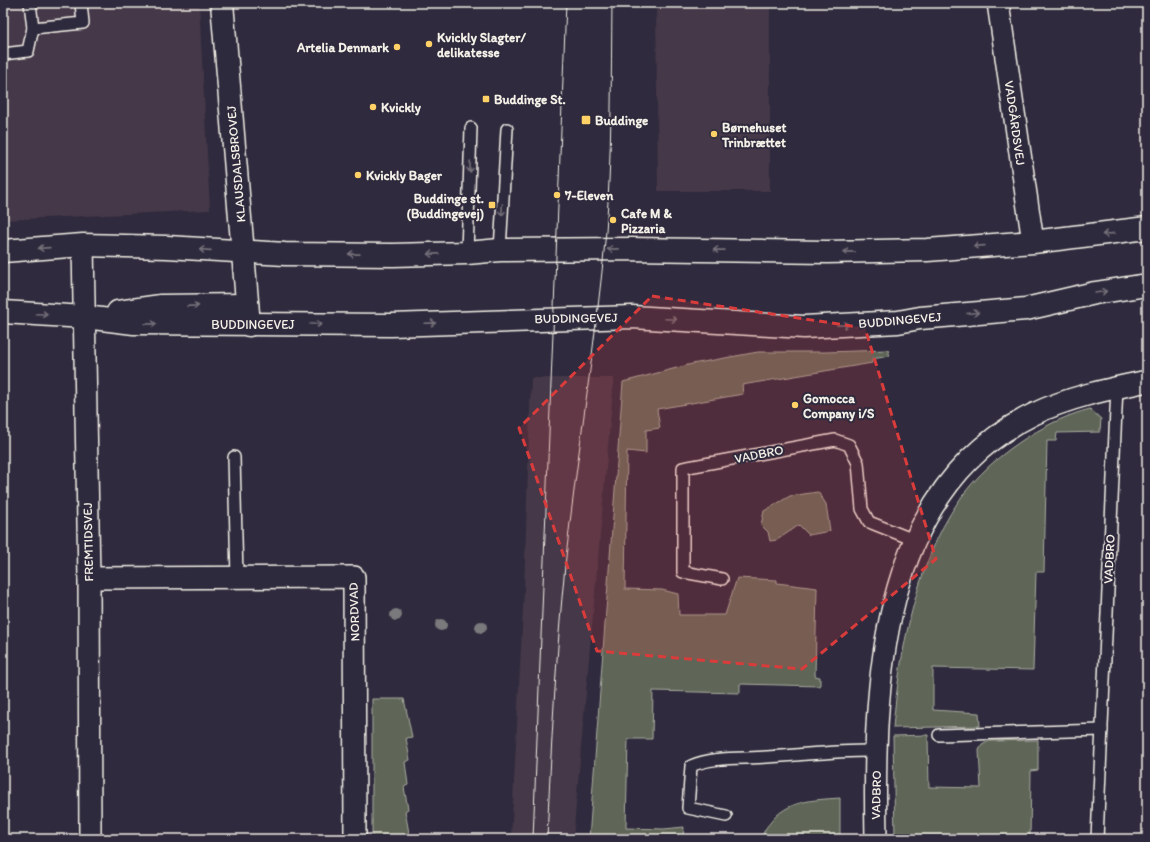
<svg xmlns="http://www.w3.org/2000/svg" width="1150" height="842" viewBox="0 0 1150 842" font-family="Itim,sans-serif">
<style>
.built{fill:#443949}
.green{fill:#5f6659;stroke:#aaaca0}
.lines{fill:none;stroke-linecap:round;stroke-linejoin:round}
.lane-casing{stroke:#f4f1e8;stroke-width:14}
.street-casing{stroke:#f4f1e8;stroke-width:24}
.secondary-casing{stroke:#f4f1e8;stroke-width:25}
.primary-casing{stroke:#f4f1e8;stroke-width:25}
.lane{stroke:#2f2a3d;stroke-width:11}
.street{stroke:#2f2a3d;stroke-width:21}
.secondary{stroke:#2f2a3d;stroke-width:22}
.primary{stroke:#2f2a3d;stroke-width:22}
.tram{stroke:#f4f1e8;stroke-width:1}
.tree{fill:#7a797c}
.oneway{stroke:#747079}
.marked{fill:#d93c3b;fill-opacity:0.2;stroke:#d93c3b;stroke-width:3;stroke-dasharray:8 5;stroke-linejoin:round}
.poi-dot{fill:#ffd166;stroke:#2f2a3d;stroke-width:1.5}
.labels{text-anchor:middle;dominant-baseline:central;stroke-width:4;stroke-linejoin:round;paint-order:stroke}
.poi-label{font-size:13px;font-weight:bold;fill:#f4f1e8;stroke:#2f2a3d;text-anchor:start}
.street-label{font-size:13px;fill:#f4f1e8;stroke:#2f2a3d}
</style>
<rect width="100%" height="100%" fill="#2f2a3d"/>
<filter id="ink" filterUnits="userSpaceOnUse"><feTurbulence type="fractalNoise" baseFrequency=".025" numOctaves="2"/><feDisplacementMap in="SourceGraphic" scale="8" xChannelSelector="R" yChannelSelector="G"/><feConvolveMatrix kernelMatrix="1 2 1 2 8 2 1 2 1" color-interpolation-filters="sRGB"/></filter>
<g filter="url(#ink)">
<g class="built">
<path d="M3,3H199L210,210L3,220Z"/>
<path d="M656,3H770V191H658Z"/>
<path d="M531,378H614L573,839H511L524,589Z"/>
</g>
<g class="green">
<path d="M888,350L890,356L872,359V363L742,385L743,394L657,409L660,428L646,430V453L627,451L625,589L662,590L678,594L679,615H725L737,578L777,580V583L817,588L815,676L820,677V686L740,684V693L653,691L652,739H628L626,828L664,829L684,827L683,839H589L623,382L692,364L758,352H826Z"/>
<path d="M1090,409L1101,419L1100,432L1057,433L1056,441H1047L1044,572H1036L1033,670L933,668V710L979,713L980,726L893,728C899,655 916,563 958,502C976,475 1002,453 1029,436C1049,424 1067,415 1090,409Z"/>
<path d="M818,492L826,504L830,531L809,535L799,525L777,540L770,541L768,532L761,525L764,511L790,496Z"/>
<path d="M372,699H404L412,737L406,738L410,760L405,762L408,785L404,787L408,809L405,811L409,833L406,834V839H372Z"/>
<path d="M928,735L929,787L981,788L979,750L982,745L989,741L1038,740V770L1031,771L1030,839H895L893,736Z"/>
<path d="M840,798V839H762C762,834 766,827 770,823C787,800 813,800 840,798Z"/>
</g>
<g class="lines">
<g class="lane-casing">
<g id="lane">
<path d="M30,3L33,28L83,23L81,3"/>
<path d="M3,54L28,51L33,28"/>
<path d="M500,250L507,129"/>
<path d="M467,253L471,128"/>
<path d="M234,457L237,577"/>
<path d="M722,579L683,572V468L835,440L849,445L858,463L862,509L869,522L914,540"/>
<path d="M939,735L1102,730"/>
<path d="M726,816L688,808L691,766C713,756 743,759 767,757C804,755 840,750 877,751"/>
<path d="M1097,839L1117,387"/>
</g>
</g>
<g class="street-casing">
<g id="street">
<path d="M998,3L1033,242"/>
<path d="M83,245L89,578L90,839"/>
<path d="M89,578L354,577L355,839"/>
<path d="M876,839C873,689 877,490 1034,414C1069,397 1109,389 1147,381"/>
</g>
</g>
<g class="secondary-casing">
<path id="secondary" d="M222,3L249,325"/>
</g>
<g class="primary-casing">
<g id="primary">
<path d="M3,251L83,245L167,247L285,254L393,255L467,253L500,250L631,249L827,252L927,250L1033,242L1147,228"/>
<path d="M3,312L85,317L134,323L391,325L632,317L804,327L898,322L920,318L1026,309L1095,293L1147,285"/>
<path d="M118,312L161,306L247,305"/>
</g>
</g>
<use href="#lane" class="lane"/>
<use href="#street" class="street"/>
<use href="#secondary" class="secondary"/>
<use href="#primary" class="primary"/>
<g class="tram">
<path d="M533,839L566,3"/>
<path d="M547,839C551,748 556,656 565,566C577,454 596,343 606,231C612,155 611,79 612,3"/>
</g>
</g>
<g class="tree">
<circle cx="396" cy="615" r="6"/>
<circle cx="441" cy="625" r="6"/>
<circle cx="481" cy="627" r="6"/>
</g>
<defs><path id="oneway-shaft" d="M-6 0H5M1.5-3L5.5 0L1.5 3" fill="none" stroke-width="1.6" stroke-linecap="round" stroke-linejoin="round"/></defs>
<g class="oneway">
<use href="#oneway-shaft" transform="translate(470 167) rotate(92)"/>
<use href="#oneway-shaft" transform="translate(502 210) rotate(93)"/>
<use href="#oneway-shaft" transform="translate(1108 234) rotate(174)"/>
<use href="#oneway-shaft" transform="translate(979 246) rotate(176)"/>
<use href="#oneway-shaft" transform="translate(44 248) rotate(176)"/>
<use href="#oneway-shaft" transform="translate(613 249) rotate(179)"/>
<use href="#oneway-shaft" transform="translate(205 250) rotate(-176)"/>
<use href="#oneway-shaft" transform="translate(719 250) rotate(-179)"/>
<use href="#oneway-shaft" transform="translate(849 252) rotate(179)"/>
<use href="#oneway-shaft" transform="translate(354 254) rotate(-179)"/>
<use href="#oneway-shaft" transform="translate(433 254) rotate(179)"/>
<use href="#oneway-shaft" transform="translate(1101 292) rotate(-9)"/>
<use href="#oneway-shaft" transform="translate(193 306) rotate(-1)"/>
<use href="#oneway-shaft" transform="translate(973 313) rotate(-5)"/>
<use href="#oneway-shaft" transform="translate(42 314) rotate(3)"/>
<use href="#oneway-shaft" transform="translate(671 319) rotate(3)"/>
<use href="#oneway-shaft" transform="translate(430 323) rotate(-2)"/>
<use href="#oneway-shaft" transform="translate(151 324) rotate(1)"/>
<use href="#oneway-shaft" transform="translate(316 324)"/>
<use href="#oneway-shaft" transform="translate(843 325) rotate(-3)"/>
</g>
</g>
<path class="marked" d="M652,296L865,328L936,559L802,669L597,651L519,428Z"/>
<g class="poi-dot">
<circle cx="429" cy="44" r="4"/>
<circle cx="397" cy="47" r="4"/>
<rect x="482" y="95" width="8" height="8" rx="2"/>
<circle cx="373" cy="107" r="4"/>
<rect x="581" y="115" width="10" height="10" rx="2"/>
<circle cx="714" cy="134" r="4"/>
<circle cx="358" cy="175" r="4"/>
<circle cx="557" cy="195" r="4"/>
<rect x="488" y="201" width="8" height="8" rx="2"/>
<circle cx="613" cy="220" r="4"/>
<circle cx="795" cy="405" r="4"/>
</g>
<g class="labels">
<g class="poi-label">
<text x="437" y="37">Kvickly Slagter/<tspan x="437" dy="15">delikatesse</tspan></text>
<text x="389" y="47" text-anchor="end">Artelia Denmark</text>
<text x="494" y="99">Buddinge St.</text>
<text x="381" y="107">Kvickly</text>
<text x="595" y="120">Buddinge</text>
<text x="722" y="127">Børnehuset<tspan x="722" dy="15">Trinbrættet</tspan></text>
<text x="366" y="175">Kvickly Bager</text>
<text x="565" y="195">7-Eleven</text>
<text x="484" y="198" text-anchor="end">Buddinge st.<tspan x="484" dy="15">(Buddingevej)</tspan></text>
<text x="621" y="213">Cafe M &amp;<tspan x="621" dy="15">Pizzaria</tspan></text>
<text x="803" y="398">Gomocca<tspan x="803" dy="15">Company i/S</tspan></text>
</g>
<g class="street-label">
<text transform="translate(1015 123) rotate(82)">VADGÅRDSVEJ</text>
<text transform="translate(236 164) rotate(-95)">KLAUSDALSBROVEJ</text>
<text transform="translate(576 318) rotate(-1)">BUDDINGEVEJ</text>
<text transform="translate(900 320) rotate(-5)">BUDDINGEVEJ</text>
<text x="253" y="324">BUDDINGEVEJ</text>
<text transform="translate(759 454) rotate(-11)">VADBRO</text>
<text transform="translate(88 542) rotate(-91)">FREMTIDSVEJ</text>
<text transform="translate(1109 559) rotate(-87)">VADBRO</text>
<text transform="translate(354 612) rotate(-92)">NORDVAD</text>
<text transform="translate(876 795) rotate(-89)">VADBRO</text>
</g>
</g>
<rect width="1150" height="842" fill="none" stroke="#2f2a3d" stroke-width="16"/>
<rect x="8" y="8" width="1134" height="826" fill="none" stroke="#f4f1e8" stroke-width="1.5" filter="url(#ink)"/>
</svg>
